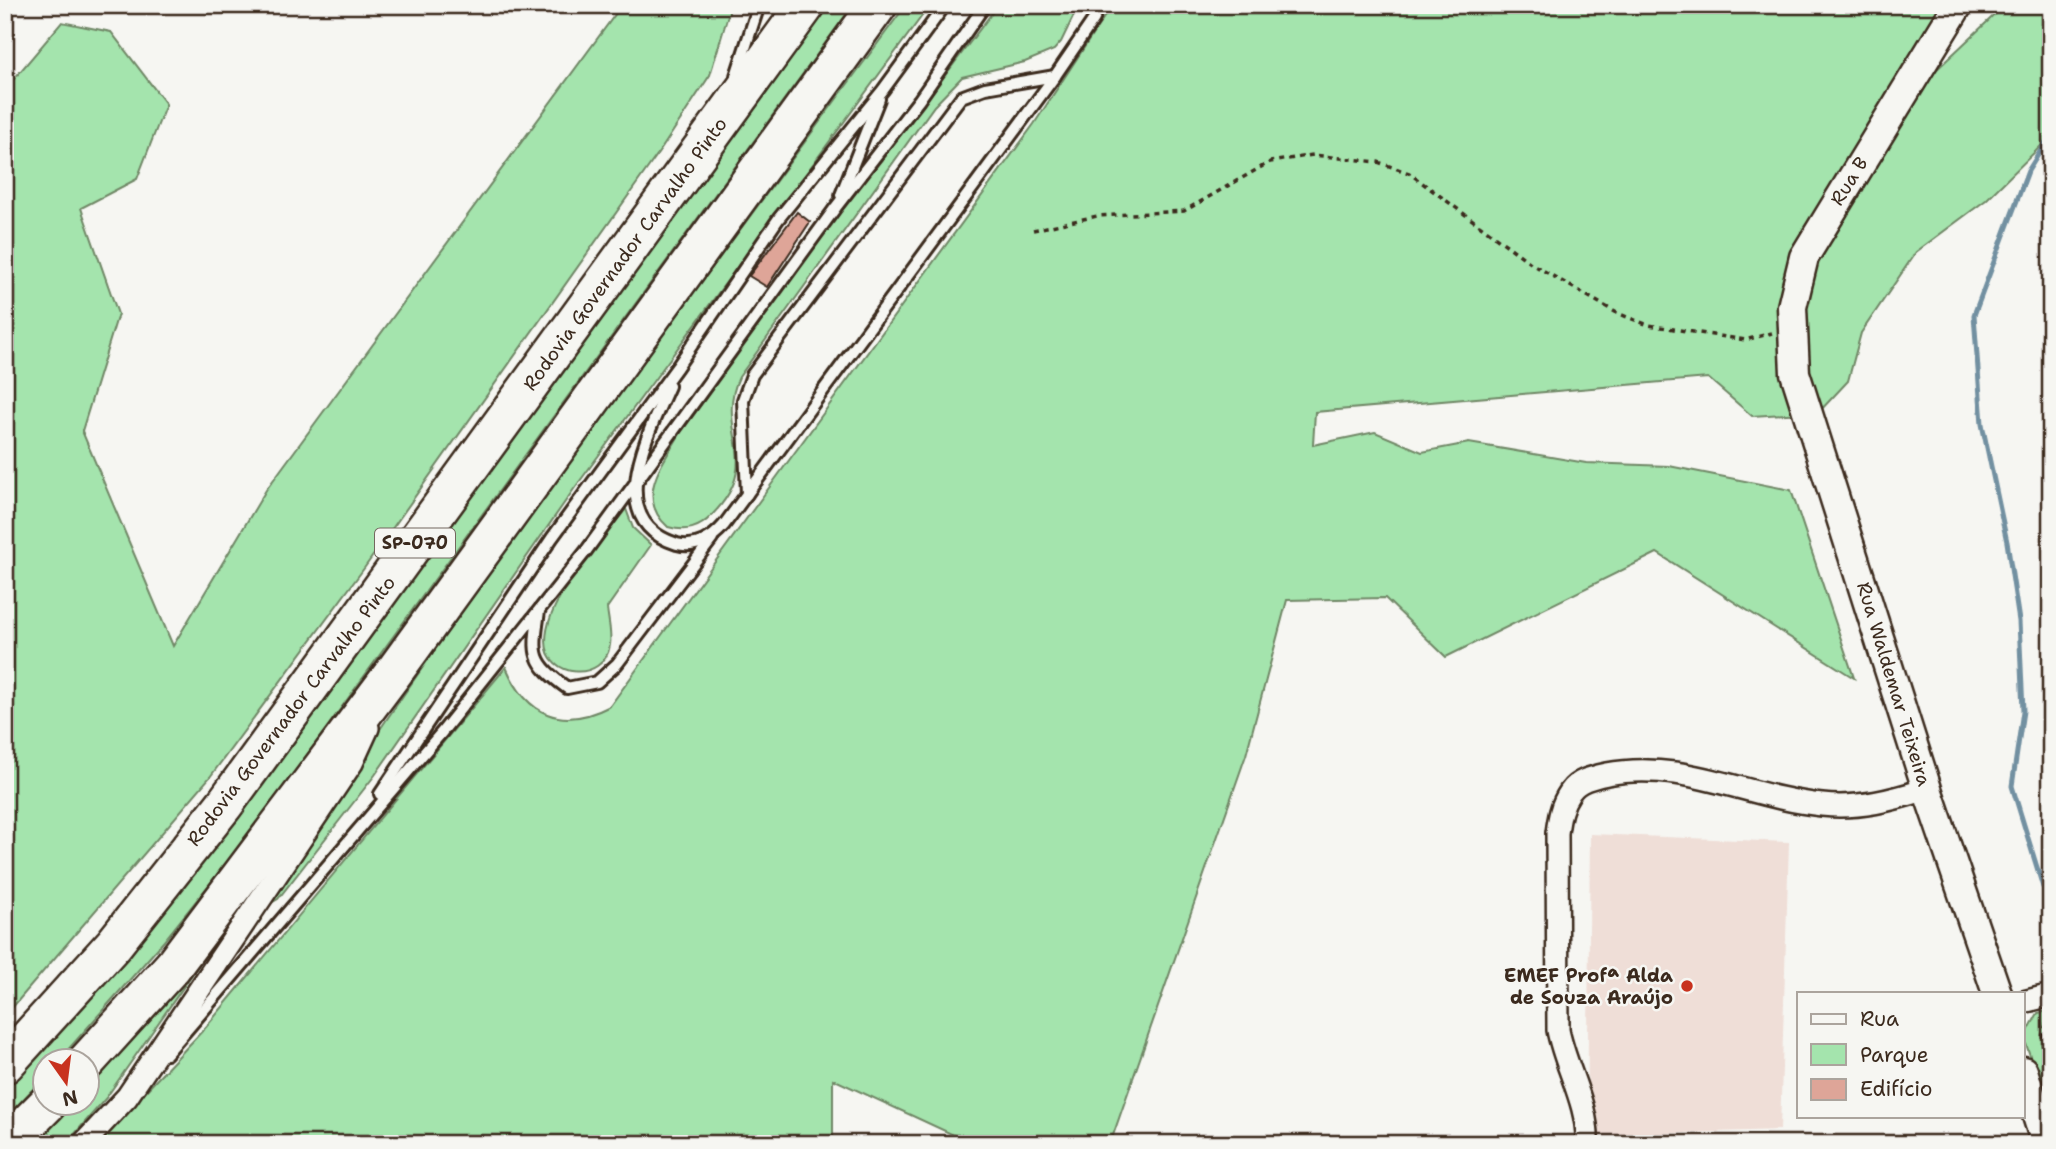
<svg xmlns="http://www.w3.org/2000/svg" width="2056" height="1149" viewBox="0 0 2056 1149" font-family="'Shantell Sans',sans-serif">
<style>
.built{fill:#efded7}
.green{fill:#a4e4ad;stroke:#708766;stroke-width:2}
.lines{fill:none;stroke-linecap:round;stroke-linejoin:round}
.stream{stroke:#7290a1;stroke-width:5}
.building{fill:#dea598;stroke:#3b2a1e;stroke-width:2}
.lane-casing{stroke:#3b2a1e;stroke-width:16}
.street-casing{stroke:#3b2a1e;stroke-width:26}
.secondary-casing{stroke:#3b2a1e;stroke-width:33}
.highway-casing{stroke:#3b2a1e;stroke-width:42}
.path{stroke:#3b2a1e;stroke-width:3.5;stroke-dasharray:5 5;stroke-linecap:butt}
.lane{stroke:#f6f6f2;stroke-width:10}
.street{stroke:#f6f6f2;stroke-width:21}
.secondary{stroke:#f6f6f2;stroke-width:28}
.highway{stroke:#f6f6f2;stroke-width:37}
.poi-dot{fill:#c8321e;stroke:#f6f6f2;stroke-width:2.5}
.labels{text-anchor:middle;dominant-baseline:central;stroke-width:5;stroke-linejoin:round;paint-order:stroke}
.shield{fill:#f6f6f2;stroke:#73675e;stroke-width:2}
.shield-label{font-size:18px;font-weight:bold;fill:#3b2a1e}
.street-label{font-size:19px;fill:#3b2a1e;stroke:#f6f6f2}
.poi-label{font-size:19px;font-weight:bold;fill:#3b2a1e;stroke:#f6f6f2;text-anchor:end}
</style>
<rect width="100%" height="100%" fill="#f6f6f2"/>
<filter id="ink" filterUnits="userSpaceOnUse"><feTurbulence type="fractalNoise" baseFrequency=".0143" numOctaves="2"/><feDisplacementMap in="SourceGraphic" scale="14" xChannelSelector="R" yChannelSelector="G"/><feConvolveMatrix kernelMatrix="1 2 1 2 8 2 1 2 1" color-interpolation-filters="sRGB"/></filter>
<g filter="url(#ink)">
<path class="built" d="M1590,834L1789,842L1780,1130L1587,1136Z"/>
<g class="green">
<path d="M622,5H731L710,75L662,148L365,567L210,777L5,1016V63L14,79L62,22L111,32L166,104L137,179L81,208L118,314L82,431L173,646L266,490Z"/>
<path d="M815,5H853L245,840L164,941L58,1061L46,1062L45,1076L5,1119V1073Z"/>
<path d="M906,5H930L574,489L375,775L278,899L271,903C347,770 437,646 526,522C651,349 779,177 906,5Z"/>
<path d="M998,5H1079L1061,42L1054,50L1025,62L962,77L934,106L739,377C714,430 766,460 712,515C699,529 686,532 668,527C635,498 662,464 680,434L845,202L883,158Z"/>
<path d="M1112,5H1958L1884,144L1933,73L2005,5H2051V136L1986,200L1916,252L1861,333L1848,381L1819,412L1752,416L1708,378L1315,412L1313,445L1375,432L1422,452L1469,443L1586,463L1669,466L1791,490L1854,678L1657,553L1446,657L1385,598L1287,600L1246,755L1110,1144H973L833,1079V1144H96L206,1027L506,667C527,716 562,731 610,706L1034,124Z"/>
<path d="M626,509L633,528L651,545L607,608C608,619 612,634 610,645C604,683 546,679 546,641C546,597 601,542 626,509Z"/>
<path d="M283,844L106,1098L66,1144H22L62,1104H88V1078Z"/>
<path d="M2051,1010V1117L2024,1038L2038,1013Z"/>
</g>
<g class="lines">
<path class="stream" d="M2043,887L2012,786L2023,711L2019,621L2007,542L1982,424L1974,315L2028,171L2051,134"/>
</g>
<path class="building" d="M797,212L810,222L767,287L749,276Z"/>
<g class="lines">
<g class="lane-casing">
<g id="lane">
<path d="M736,76L759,5"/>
<path d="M841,195L879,99"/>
<path d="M669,386C648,434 602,521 677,544C696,549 713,538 724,525L1055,76L1094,19L1096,5"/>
<path d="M747,494L743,400L752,375L961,97L985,88L1055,76"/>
<path d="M539,611C533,654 530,661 567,688L597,682L617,664L712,539"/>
<path d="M380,794L552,538L677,367L779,218L883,90L945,5"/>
<path d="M166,1054L442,732L586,551L836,207L919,100L985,5"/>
</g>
</g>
<g class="street-casing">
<g id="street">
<path d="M2023,1002L2051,995"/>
<path d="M83,1144L127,1097L352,763L368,728"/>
<path d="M1587,1144C1589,1105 1565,1067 1558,1030L1557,833C1559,818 1561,805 1570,792C1578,780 1593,777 1607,774C1683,759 1749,798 1822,805C1859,809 1892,800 1927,789"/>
</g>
</g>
<g class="secondary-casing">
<g id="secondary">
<path d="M1958,5L1804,257L1792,307L1795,373L1927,789L1997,993"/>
<path d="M2023,1071L2046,1144"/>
</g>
</g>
<g class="highway-casing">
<g id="highway">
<path d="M86,1062L173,966L394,672L878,5"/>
<path d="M5,1064L114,944L224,805L806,5"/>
<path d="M7,1144L47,1104"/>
</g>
</g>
<g class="path">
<path d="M1033,230L1097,216L1184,211L1270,162L1313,155L1378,162L1409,173L1532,264L1617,313L1648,325L1745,340L1772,333"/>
<path d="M2049,1014L2041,1041L2051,1057"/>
</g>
<use href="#lane" class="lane"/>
<use href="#street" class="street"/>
<use href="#secondary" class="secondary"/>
<use href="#highway" class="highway"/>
</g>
</g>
<circle class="poi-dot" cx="1687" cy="986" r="7"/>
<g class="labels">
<rect class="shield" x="375" y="528.5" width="80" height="29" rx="5"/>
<g class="shield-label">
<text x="415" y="543">SP-070</text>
</g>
<g class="street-label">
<text transform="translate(1849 181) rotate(-58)">Rua B</text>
<text transform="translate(625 254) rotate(-54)">Rodovia Governador Carvalho Pinto</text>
<text transform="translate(1894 684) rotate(73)">Rua Waldemar Teixeira</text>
<text transform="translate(291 711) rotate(-53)">Rodovia Governador Carvalho Pinto</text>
</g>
<g class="poi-label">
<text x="1673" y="975">EMEF Profª Alda<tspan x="1673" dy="22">de Souza Araújo</tspan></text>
</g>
</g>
<rect width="2056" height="1149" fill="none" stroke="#f6f6f2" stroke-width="28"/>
<rect x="14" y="14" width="2028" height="1121" fill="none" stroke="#3b2a1e" stroke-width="2.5" filter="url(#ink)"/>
<rect x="1797" y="992" width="228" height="126" fill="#f6f6f2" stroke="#aba49d" stroke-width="2"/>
<rect x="1811" y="1014" width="35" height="10" fill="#f6f6f2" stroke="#aba49d" stroke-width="2"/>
<text x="1860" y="1026" font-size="21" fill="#3b2a1e">Rua</text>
<rect x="1811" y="1044" width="35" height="21" fill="#a4e4ad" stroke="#aba49d" stroke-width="2"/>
<text x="1860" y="1062" font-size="21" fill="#3b2a1e">Parque</text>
<rect x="1811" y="1079" width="35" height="21" fill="#dea598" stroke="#aba49d" stroke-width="2"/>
<text x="1860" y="1096" font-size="21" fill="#3b2a1e">Edifício</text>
<g transform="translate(66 1082) rotate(166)"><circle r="33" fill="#f6f6f2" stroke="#aba49d" stroke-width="2"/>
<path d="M0-5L12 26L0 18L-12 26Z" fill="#c8321e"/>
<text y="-10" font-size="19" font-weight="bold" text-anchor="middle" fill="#3b2a1e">N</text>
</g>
</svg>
